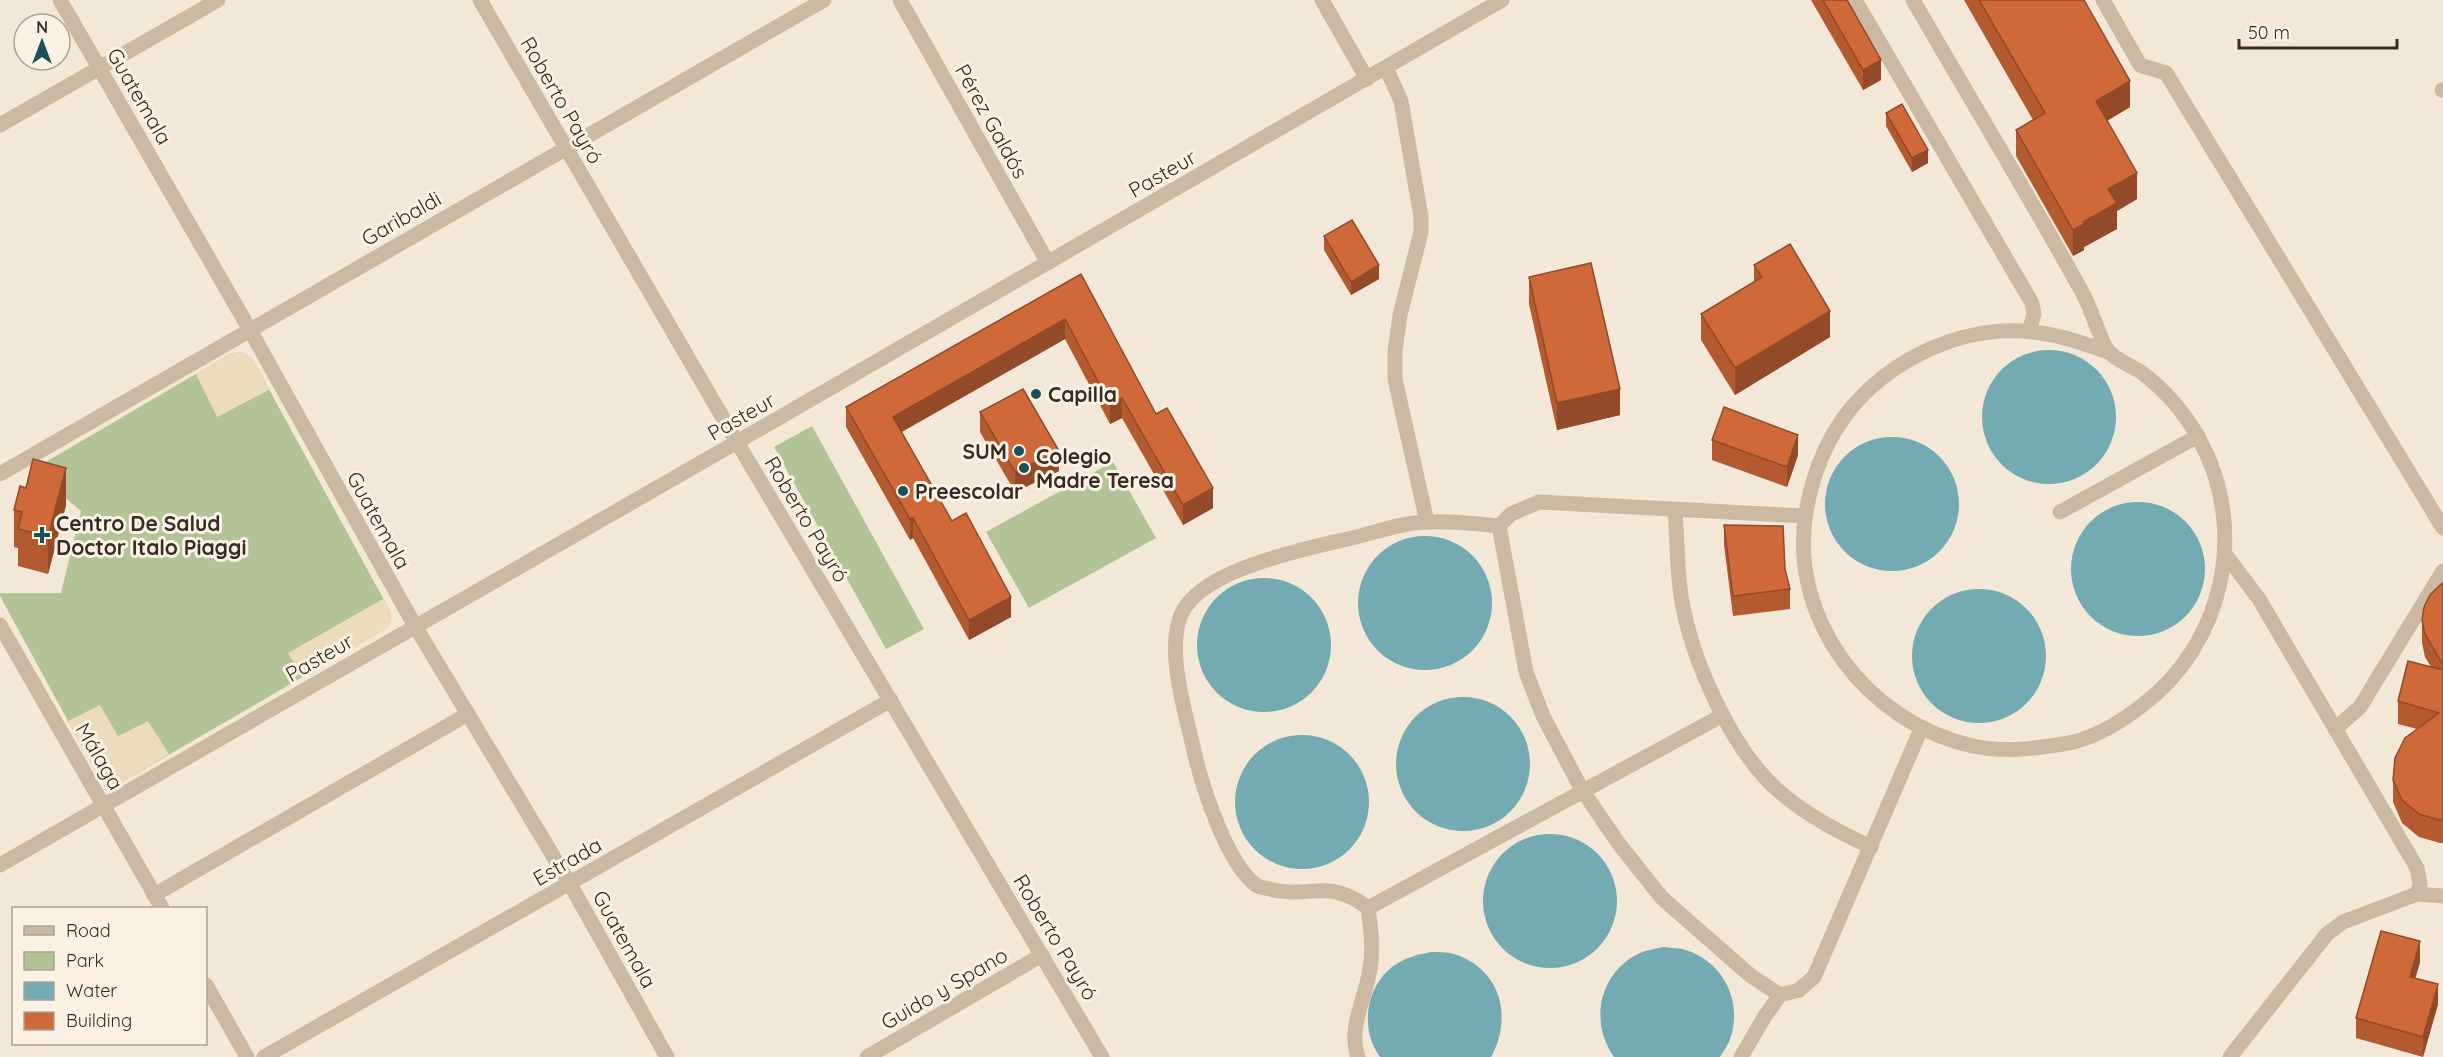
<svg xmlns="http://www.w3.org/2000/svg" width="2443" height="1057" viewBox="0 0 2443 1057" font-family="Quicksand,sans-serif">
<style>
.green{fill:#b1c397}
.plaza{fill:#eddbbd}
.water{fill:#74abb2}
.lines{fill:none;stroke-linecap:round;stroke-linejoin:round}
.minor{stroke:#ccb9a3;stroke-width:15}
.wall{fill:#b35a31}
.shaded-wall{fill:#924a28}
.building{fill:#d06939;stroke:#924a28;stroke-width:1.5}
.poi-dot{fill:#18515b;stroke:#fbf2e4;stroke-width:2}
.labels{text-anchor:middle;dominant-baseline:central;stroke-width:6;stroke-linejoin:round;paint-order:stroke}
.street-label{font-size:21px;fill:#362c25;stroke:#fbf2e4}
.poi-label{font-size:21px;font-weight:bold;fill:#362c25;stroke:#fbf2e4;text-anchor:start}
</style>
<rect width="100%" height="100%" fill="#f3e8d7"/>
<g class="green">
<path d="M242,352L252,358L390,611L391,620L387,628L122,782L109,784L99,778L0,596V593H61L81,511L32,470L230,354Z"/>
<path d="M812,426L924,629L886,649L774,447Z"/>
<path d="M1113,462L1156,538L1029,608L986,532Z"/>
</g>
<g class="plaza">
<path d="M242,352L252,358L269,390L217,417L196,374L230,354Z"/>
<path d="M383,599L390,611L391,620L387,628L303,677L288,653Z"/>
<path d="M100,705L118,736L148,721L169,754L122,782L109,784L99,778L68,721Z"/>
</g>
<g class="water">
<circle cx="2049" cy="417" r="67"/>
<circle cx="1892" cy="504" r="67"/>
<circle cx="2138" cy="569" r="67"/>
<circle cx="1425" cy="603" r="67"/>
<circle cx="1264" cy="645" r="67"/>
<circle cx="1979" cy="656" r="67"/>
<circle cx="1463" cy="764" r="67"/>
<circle cx="1302" cy="802" r="67"/>
<circle cx="1550" cy="901" r="67"/>
<path d="M1663,947C1670,948 1679,948 1686,950C1723,962 1742,1000 1731,1036C1729,1044 1724,1050 1720,1057H1614C1589,1022 1599,972 1640,953C1647,950 1656,949 1663,947Z"/>
<path d="M1431,952C1438,952 1447,952 1454,954C1501,969 1513,1017 1491,1057H1380C1360,1030 1365,988 1392,967C1404,958 1416,955 1431,952Z"/>
</g>
<g class="lines">
<g class="minor">
<path d="M60,0L250,330L415,626L570,884L667,1057"/>
<path d="M480,0L737,442L1102,1057"/>
<path d="M900,0L1048,263"/>
<path d="M1322,0L1367,79"/>
<path d="M1855,0L2032,303L2034,314L2029,331"/>
<path d="M1913,0C1969,97 2028,194 2082,292C2092,310 2097,331 2106,348C2113,359 2130,365 2141,372C2164,389 2185,413 2198,437C2250,529 2224,645 2140,707C2118,724 2091,740 2063,744C2032,749 2000,753 1969,745C1867,721 1788,619 1806,512C1811,484 1820,456 1835,431C1874,366 1957,323 2033,332C2060,335 2083,343 2108,352"/>
<path d="M2103,0L2140,65L2166,73L2443,528"/>
<path d="M1386,68L1401,101L1421,217V232L1400,315L1395,351V379L1427,522"/>
<path d="M2442,90H2443"/>
<path d="M0,125L218,0"/>
<path d="M0,474L824,0"/>
<path d="M1675,510C1677,538 1677,568 1681,596C1691,659 1732,752 1781,793C1808,816 1839,832 1871,847"/>
<path d="M2060,512L2198,436"/>
<path d="M1805,516L1539,502L1511,514L1499,526L1526,672L1543,716L1582,790L1619,844L1662,898L1751,976L1780,995L1799,990L1814,977L1921,729"/>
<path d="M2225,554L2259,599L2417,868L2420,884L2417,894L2343,922L2327,934L2230,1057"/>
<path d="M0,625L162,908"/>
<path d="M2335,729L2360,707L2443,571"/>
<path d="M0,865L737,442L1502,0"/>
<path d="M2417,894L2443,896"/>
<path d="M154,895L468,714"/>
<path d="M1368,908L1723,715"/>
<path d="M206,985L247,1057"/>
<path d="M264,1057L891,700"/>
<path d="M867,1057L1042,955"/>
<path d="M1358,1057C1348,1030 1364,1001 1369,974C1374,952 1371,930 1368,908C1330,878 1312,898 1273,890C1268,888 1260,888 1256,885C1227,864 1202,786 1194,751C1186,714 1163,644 1184,609C1209,567 1310,548 1356,537C1375,532 1394,526 1413,523C1442,520 1470,523 1499,526"/>
<path d="M1741,1057L1765,1016L1780,995"/>
</g>
</g>
<g class="wall">
<path d="M1811,0H1847L1881,80L1863,90Z"/>
<path d="M1964,0H2084L2130,107L2107,121L2137,199L2117,211V229L2084,247V250L2073,256L2016,156V130L2033,120Z"/>
<path d="M1886,113L1928,163L1912,172L1886,126Z"/>
<path d="M1324,236L1379,279L1351,295L1324,250Z"/>
<path d="M1754,265L1830,337L1735,395L1701,340V314L1754,282Z"/>
<path d="M1081,274L1156,414L1213,508L1183,525L1122,418L1110,424L1065,339L901,432L952,521L1011,617L969,640L913,538L910,540L846,427V407Z"/>
<path d="M1529,277L1620,415L1557,430L1529,304Z"/>
<path d="M980,412L1059,471L1015,492L980,432Z"/>
<path d="M1712,440L1798,455L1787,487L1712,460Z"/>
<path d="M66,505L48,574L18,566V548L14,547V510Z"/>
<path d="M1724,525L1785,569L1790,589V609L1733,616L1724,545Z"/>
<path d="M2443,583V843H2440L2419,837L2402,823L2393,802V780L2417,729L2398,724V701L2431,667L2425,657L2422,643V620Z"/>
<path d="M2420,962L2415,978L2438,1004L2423,1057L2356,1038V1018Z"/>
</g>
<g class="shaded-wall">
<path d="M1881,60V80L1863,90V70Z"/>
<path d="M2130,81V107L2096,127V101Z"/>
<path d="M1928,150V163L1912,172V158Z"/>
<path d="M2137,173V199L2117,211V229L2084,247V250L2073,256V230L2083,222L2108,189Z"/>
<path d="M1379,265V279L1351,295V282Z"/>
<path d="M1830,311V337L1735,395V368Z"/>
<path d="M1065,319V339L893,437V417Z"/>
<path d="M1620,389V415L1557,430V403Z"/>
<path d="M1122,398V418L1110,424V404Z"/>
<path d="M1798,435V455L1787,487V467Z"/>
<path d="M1059,451V471L1015,492V472Z"/>
<path d="M66,468V505L48,574V536Z"/>
<path d="M1213,488V508L1183,525V505Z"/>
<path d="M913,518V538L910,540V519Z"/>
<path d="M1011,597V617L969,640V620Z"/>
<path d="M2420,941V962L2410,997V977Z"/>
<path d="M2438,984V1004L2423,1057V1037Z"/>
</g>
<g class="building">
<path d="M1823,0H1847L1881,60L1863,70Z"/>
<path d="M1979,0H2084L2130,81L2096,101L2137,173L2108,189L2117,203L2083,222L2084,224L2073,230L2016,130L2045,113Z"/>
<path d="M1902,104L1928,150L1912,158L1886,113Z"/>
<path d="M1352,220L1379,265L1351,282L1324,236Z"/>
<path d="M1790,244L1830,311L1735,368L1701,314L1762,277L1754,265Z"/>
<path d="M1591,263L1620,389L1557,403L1529,277Z"/>
<path d="M1081,274L1156,414L1167,408L1213,488L1183,505L1122,398L1110,404L1065,319L893,417L952,521L966,513L1011,597L969,620L913,518L910,519L846,407Z"/>
<path d="M1023,389L1059,451L1015,472L980,412Z"/>
<path d="M1724,407L1798,435L1787,467L1712,440Z"/>
<path d="M33,459L66,468L48,536L18,529L22,512L14,510L20,486L26,488Z"/>
<path d="M1724,525L1783,526L1785,569L1790,589L1733,596Z"/>
<path d="M2443,583V665L2425,634L2422,620L2424,607L2430,595L2440,585Z"/>
<path d="M2408,661L2443,670V820H2440L2419,814L2402,800L2393,780L2395,758L2405,738L2439,713L2398,701Z"/>
<path d="M2381,931L2420,941L2410,977L2438,984L2423,1037L2356,1018Z"/>
</g>
<g class="poi-dot">
<circle cx="1036" cy="394" r="6"/>
<circle cx="1019" cy="451" r="6"/>
<circle cx="1024" cy="468" r="6"/>
<circle cx="903" cy="491" r="6"/>
<path d="M39 526h6v6h6v6h-6v6h-6v-6h-6v-6h6z"/>
</g>
<g class="labels">
<g class="street-label">
<text transform="translate(140 96) rotate(60)">Guatemala</text>
<text transform="translate(562 100) rotate(60)">Roberto Payró</text>
<text transform="translate(992 121) rotate(61)">Pérez Galdós</text>
<text transform="translate(1162 173) rotate(-30)">Pasteur</text>
<text transform="translate(401 218) rotate(-30)">Garibaldi</text>
<text transform="translate(741 416) rotate(-30)">Pasteur</text>
<text transform="translate(807 519) rotate(59)">Roberto Payró</text>
<text transform="translate(379 520) rotate(61)">Guatemala</text>
<text transform="translate(319 657) rotate(-30)">Pasteur</text>
<text transform="translate(100 756) rotate(60)">Málaga</text>
<text transform="translate(567 861) rotate(-30)">Estrada</text>
<text transform="translate(1056 937) rotate(59)">Roberto Payró</text>
<text transform="translate(625 939) rotate(61)">Guatemala</text>
<text transform="translate(944 988) rotate(-30)">Guido y Spano</text>
</g>
<g class="poi-label">
<text x="1048" y="394">Capilla</text>
<text x="1007" y="451" text-anchor="end">SUM</text>
<text x="1036" y="456">Colegio<tspan x="1036" dy="24">Madre Teresa</tspan></text>
<text x="915" y="491">Preescolar</text>
<text x="56" y="523">Centro De Salud<tspan x="56" dy="24">Doctor Italo Piaggi</tspan></text>
</g>
</g>
<rect x="12" y="907" width="195" height="138" fill="#fbf2e4" stroke="#aca398" stroke-width="1.5"/>
<rect x="24" y="926" width="30" height="9" fill="#ccb9a3" stroke="#aca398" stroke-width="1.5"/>
<text x="66" y="937" font-size="18" fill="#362c25">Road</text>
<rect x="24" y="952" width="30" height="18" fill="#b1c397" stroke="#aca398" stroke-width="1.5"/>
<text x="66" y="967" font-size="18" fill="#362c25">Park</text>
<rect x="24" y="982" width="30" height="18" fill="#74abb2" stroke="#aca398" stroke-width="1.5"/>
<text x="66" y="997" font-size="18" fill="#362c25">Water</text>
<rect x="24" y="1012" width="30" height="18" fill="#d06939" stroke="#aca398" stroke-width="1.5"/>
<text x="66" y="1027" font-size="18" fill="#362c25">Building</text>
<g transform="translate(42 42)"><circle r="28" fill="#fbf2e4" stroke="#aca398" stroke-width="1.5"/>
<path d="M0-4.5L10 22L0 15L-10 22Z" fill="#18515b"/>
<text y="-9" font-size="16" font-weight="bold" text-anchor="middle" fill="#362c25">N</text>
</g>
<path d="M2239 39v9h158v-9" fill="none" stroke="#362c25" stroke-width="3"/>
<text x="2248" y="39" font-size="18" fill="#362c25" stroke="#fbf2e4" stroke-width="4.5" paint-order="stroke">50 m</text>
</svg>
